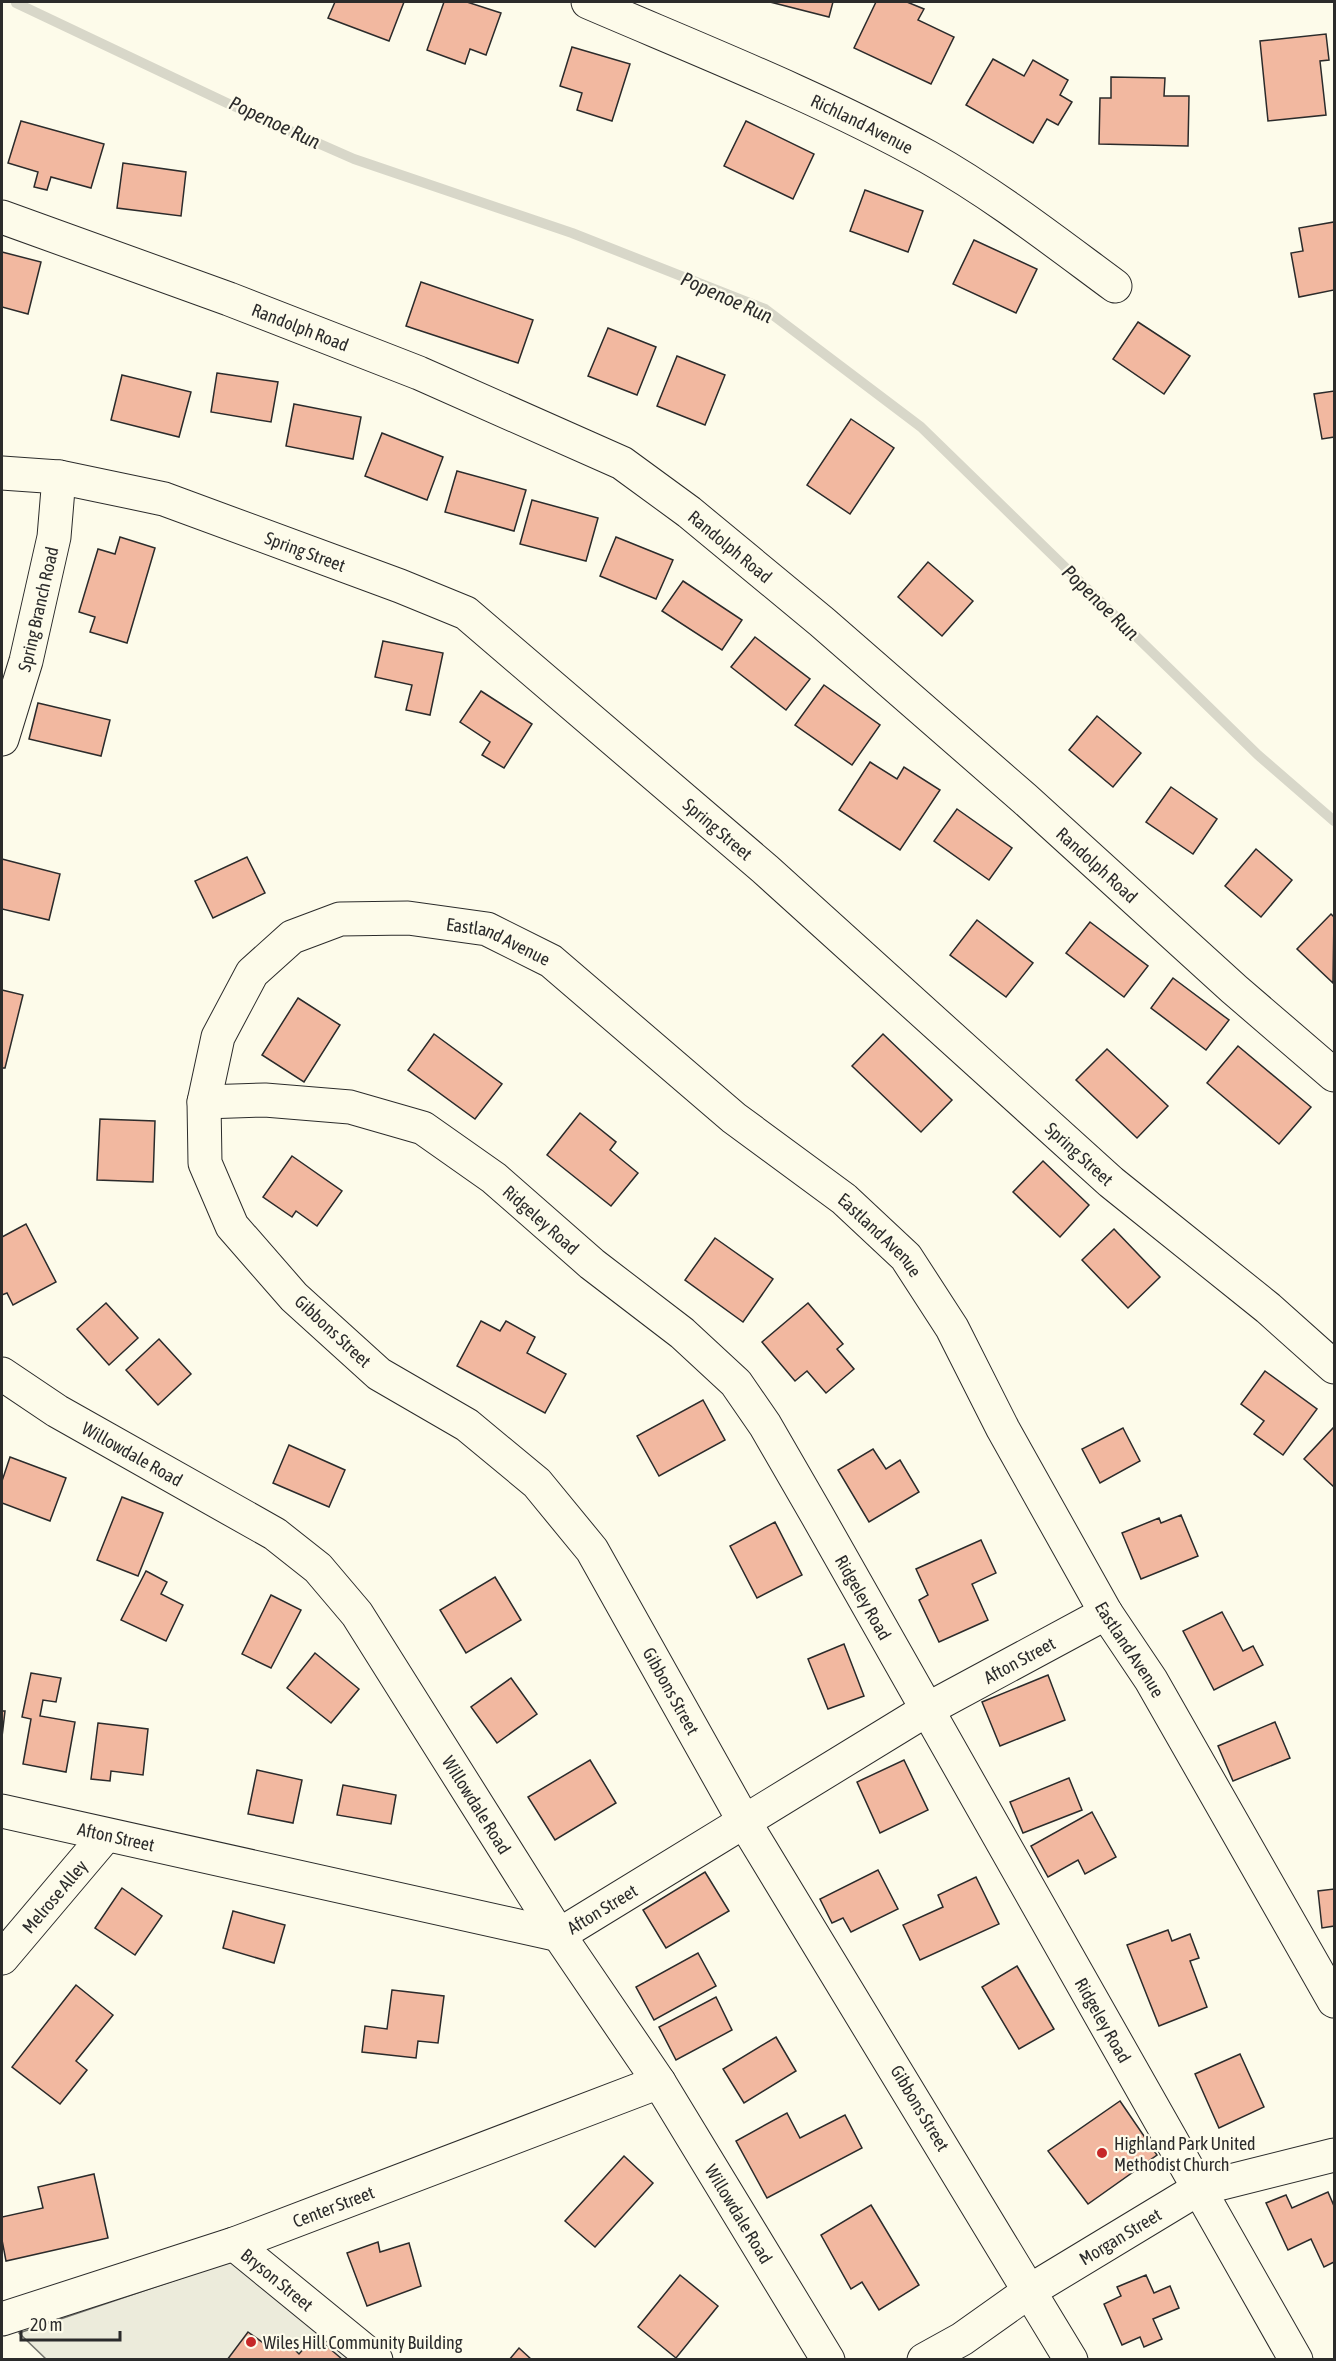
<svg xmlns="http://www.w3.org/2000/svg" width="1336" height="2361" viewBox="0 0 1336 2361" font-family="'Asap Condensed',sans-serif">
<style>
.green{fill:#ecebdb;stroke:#74746e;stroke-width:1.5}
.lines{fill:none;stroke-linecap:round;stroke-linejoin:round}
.stream{stroke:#d8d7c9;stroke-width:10}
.building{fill:#f2b8a0;stroke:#2b2b2b;stroke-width:1.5}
.minor-casing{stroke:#2b2b2b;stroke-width:35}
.minor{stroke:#fdfbea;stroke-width:33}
.poi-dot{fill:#c62828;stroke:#fdfbea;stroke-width:2}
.labels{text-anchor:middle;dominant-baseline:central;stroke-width:4.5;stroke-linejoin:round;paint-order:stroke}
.street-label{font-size:18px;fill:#2b2b2b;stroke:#fdfbea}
.poi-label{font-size:18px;fill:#2b2b2b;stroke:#fdfbea;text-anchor:start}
.water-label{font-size:20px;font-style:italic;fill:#2b2b2b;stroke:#fdfbea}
</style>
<rect width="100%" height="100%" fill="#fdfbea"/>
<path class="green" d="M235,2260L362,2359H46L19,2333Z"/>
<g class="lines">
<path class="stream" d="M16,3L229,104L354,159L572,233L765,309L921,427L1258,755L1334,821"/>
</g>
<g class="building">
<path d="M335,2H404L389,41L328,18Z"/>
<path d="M444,2H467L501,13L486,55L470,49L465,64L427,50Z"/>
<path d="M770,2H833L829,17Z"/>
<path d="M876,2H907L924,9L918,20L954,37L931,84L854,48Z"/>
<path d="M1326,34L1329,60L1320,61L1326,115L1268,121L1260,41Z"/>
<path d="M572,47L630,64L612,121L577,110L582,93L560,86Z"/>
<path d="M993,59L1024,76L1033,60L1068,80L1060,95L1072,102L1058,125L1047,119L1033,143L966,105Z"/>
<path d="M1111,77L1165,78L1164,96H1189L1188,146L1099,144L1100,98H1111Z"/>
<path d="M21,121L104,144L91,188L51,177L47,190L34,187L38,172L8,163Z"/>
<path d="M746,121L814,154L793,199L724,166Z"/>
<path d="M123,163L186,172L181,216L117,208Z"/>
<path d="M865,190L923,211L908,252L850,231Z"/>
<path d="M1334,222V290L1299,297L1291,253L1303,251L1299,228Z"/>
<path d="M974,240L1037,269L1016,313L953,284Z"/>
<path d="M2,252L41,262L28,314L2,307Z"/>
<path d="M421,282L533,320L518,363L406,326Z"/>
<path d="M1138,322L1190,356L1164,394L1113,359Z"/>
<path d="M608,328L656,347L637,395L588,376Z"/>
<path d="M677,356L725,375L705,425L657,406Z"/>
<path d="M217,373L278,382L271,422L211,412Z"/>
<path d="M122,375L191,392L179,437L111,420Z"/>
<path d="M1334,391V437L1322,439L1314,394Z"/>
<path d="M294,404L361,417L353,459L286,446Z"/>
<path d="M851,419L894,448L850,514L807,485Z"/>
<path d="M382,433L443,457L427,500L365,476Z"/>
<path d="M457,471L526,490L514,531L445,512Z"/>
<path d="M532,500L598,518L586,561L520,544Z"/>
<path d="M120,537L155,548L127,643L90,632L95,617L79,612L98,549L115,554Z"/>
<path d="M616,537L673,560L656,599L600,576Z"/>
<path d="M928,562L973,601L942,636L898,597Z"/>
<path d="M683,581L742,620L722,650L662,611Z"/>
<path d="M755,637L810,679L786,710L731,667Z"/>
<path d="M383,641L443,653L430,715L406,710L412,685L375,677Z"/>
<path d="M824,685L880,725L852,765L795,725Z"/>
<path d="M481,691L532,724L504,768L482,755L490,742L460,722Z"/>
<path d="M38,703L110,720L101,756L29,739Z"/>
<path d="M1097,716L1141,753L1113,787L1069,750Z"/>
<path d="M870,762L897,779L904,767L940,790L900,850L839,810Z"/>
<path d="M1171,787L1217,819L1193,854L1146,822Z"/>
<path d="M957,809L1012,848L989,880L934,841Z"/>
<path d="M1256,849L1292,880L1261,917L1225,886Z"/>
<path d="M247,857L265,893L213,918L195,881Z"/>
<path d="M2,859L60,874L49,920L2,909Z"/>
<path d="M1331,914L1334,917L1333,983L1297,949Z"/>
<path d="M977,920L1033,963L1006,997L950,955Z"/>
<path d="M1090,922L1148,966L1124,997L1066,953Z"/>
<path d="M1173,978L1229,1020L1206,1050L1151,1008Z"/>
<path d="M2,990L23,995L5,1068H2Z"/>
<path d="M298,998L340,1025L304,1082L262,1055Z"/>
<path d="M434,1034L502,1084L475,1119L408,1070Z"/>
<path d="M883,1034L952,1100L921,1132L852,1066Z"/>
<path d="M1238,1046L1311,1107L1279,1144L1207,1083Z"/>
<path d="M1107,1049L1168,1106L1137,1138L1076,1080Z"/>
<path d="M580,1113L616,1142L610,1150L638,1173L611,1206L547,1155Z"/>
<path d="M100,1119L155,1121L153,1182L97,1180Z"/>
<path d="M292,1156L342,1191L317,1226L296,1211L292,1217L263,1197Z"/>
<path d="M1043,1161L1089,1205L1060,1237L1013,1192Z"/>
<path d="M26,1224L56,1282L13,1305L7,1293L2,1295V1237Z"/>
<path d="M1114,1229L1160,1277L1128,1308L1082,1260Z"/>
<path d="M715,1238L773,1279L743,1322L685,1280Z"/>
<path d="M106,1303L138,1338L109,1365L77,1329Z"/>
<path d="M808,1303L843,1344L837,1349L854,1369L826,1393L807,1371L795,1381L762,1342Z"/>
<path d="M481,1321L500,1331L506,1321L535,1337L527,1353L566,1374L545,1413L457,1366Z"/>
<path d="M159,1339L191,1374L158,1405L126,1370Z"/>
<path d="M1265,1371L1317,1409L1283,1455L1254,1434L1264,1421L1241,1404Z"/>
<path d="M703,1400L725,1440L659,1476L637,1436Z"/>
<path d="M1334,1427V1487L1304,1459Z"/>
<path d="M1123,1428L1140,1461L1100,1483L1082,1449Z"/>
<path d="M289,1445L345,1470L329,1507L273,1483Z"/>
<path d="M873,1449L886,1469L900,1460L919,1492L869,1522L838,1470Z"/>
<path d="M10,1457L66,1478L50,1521L2,1503V1481Z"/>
<path d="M122,1497L163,1513L138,1576L97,1560Z"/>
<path d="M1181,1515L1198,1556L1141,1579L1122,1533L1159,1518L1161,1523Z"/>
<path d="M775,1522L802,1575L757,1598L730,1546Z"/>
<path d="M981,1540L996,1573L972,1584L988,1620L939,1642L919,1600L928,1595L916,1569Z"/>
<path d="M146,1571L167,1582L161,1594L183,1605L166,1641L121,1620Z"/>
<path d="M495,1577L521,1620L466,1653L440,1610Z"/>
<path d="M271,1595L301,1610L271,1668L242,1654Z"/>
<path d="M1222,1612L1243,1651L1253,1646L1263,1665L1214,1690L1183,1631Z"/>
<path d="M844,1644L864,1696L828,1709L808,1659Z"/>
<path d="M315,1653L359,1689L331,1723L287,1688Z"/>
<path d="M31,1673L61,1678L56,1702L43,1700L40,1716L75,1722L66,1772L23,1764L31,1719L22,1717Z"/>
<path d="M1048,1675L1065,1720L1000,1746L982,1702Z"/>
<path d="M511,1678L537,1714L497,1743L471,1707Z"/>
<path d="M2,1711H5L2,1737Z"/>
<path d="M1275,1722L1290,1758L1233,1781L1218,1746Z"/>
<path d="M98,1723L148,1729L143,1775L111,1771L110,1781L91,1779Z"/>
<path d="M590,1760L616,1803L555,1840L528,1797Z"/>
<path d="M904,1760L928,1810L880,1833L857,1782Z"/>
<path d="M257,1770L302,1780L293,1823L248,1814Z"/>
<path d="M1069,1778L1082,1810L1023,1833L1010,1802Z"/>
<path d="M343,1785L396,1795L391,1824L337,1815Z"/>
<path d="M1092,1812L1116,1857L1085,1874L1078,1860L1048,1877L1031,1846Z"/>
<path d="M878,1870L898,1909L851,1932L843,1918L832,1923L820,1899Z"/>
<path d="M705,1872L729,1911L666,1948L643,1910Z"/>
<path d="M976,1877L999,1924L920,1960L903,1925L943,1907L938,1895Z"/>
<path d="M122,1888L162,1916L135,1955L95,1928Z"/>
<path d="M1334,1889V1926L1322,1928L1318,1891Z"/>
<path d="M233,1911L285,1925L274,1963L223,1948Z"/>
<path d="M1168,1930L1172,1941L1190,1934L1199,1958L1190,1961L1207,2007L1159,2026L1127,1945Z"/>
<path d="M698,1953L716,1986L654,2020L636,1987Z"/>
<path d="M1017,1966L1054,2029L1019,2049L982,1987Z"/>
<path d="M76,1985L113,2015L76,2061L87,2070L60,2104L12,2067Z"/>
<path d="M392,1990L444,1996L438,2043L418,2041L416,2058L362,2052L365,2026L387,2029Z"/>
<path d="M716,1997L732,2030L676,2060L659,2027Z"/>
<path d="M776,2037L796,2071L744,2103L723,2069Z"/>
<path d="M1240,2054L1264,2107L1219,2128L1195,2074Z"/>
<path d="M1120,2101L1157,2155L1088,2204L1048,2151Z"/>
<path d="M787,2113L800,2138L845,2115L862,2148L767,2198L736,2141Z"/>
<path d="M624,2156L653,2183L595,2247L565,2221Z"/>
<path d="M94,2174L108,2238L6,2261L2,2240V2217L43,2208L38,2187Z"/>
<path d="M1328,2192L1334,2206V2262L1324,2267L1311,2239L1288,2250L1266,2203L1286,2195L1292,2208Z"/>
<path d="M871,2205L919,2285L879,2310L862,2282L851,2289L821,2235Z"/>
<path d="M378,2242L380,2252L409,2243L421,2286L367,2306L347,2253Z"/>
<path d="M680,2275L718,2306L676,2358L638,2327Z"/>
<path d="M1146,2275L1154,2293L1170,2286L1179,2308L1153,2319L1162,2339L1144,2347L1140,2337L1122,2345L1104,2304L1121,2296L1117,2287Z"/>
<path d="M248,2332L269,2347L281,2336L299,2354L315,2336L343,2360H227Z"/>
<path d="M519,2348L532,2360H509Z"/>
</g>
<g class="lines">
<g class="minor-casing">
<g id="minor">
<path id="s1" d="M588,2C702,51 819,97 928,157C994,194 1054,241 1115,286"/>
<path id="s2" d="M2,217L229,299L419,373L622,463L689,512L822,622L1025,799L1234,989L1334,1075"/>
<path id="s3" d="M2,473L59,477L164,499L400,586L466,613L765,869L1111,1182L1268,1308L1334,1367"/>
<path id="s4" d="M2,739L26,661L54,537L59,477"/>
<path id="s5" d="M204,1102L265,1100L350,1107L423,1128L494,1178L592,1264L682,1333L736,1383L765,1425L817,1515L1296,2360"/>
<path id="s6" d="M2,1374L57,1411L275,1534L318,1568L357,1614L559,1935L659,2082L828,2360"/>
<path id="s7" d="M2,1811L559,1935L928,1709L1106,1613"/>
<path id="s8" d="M2,1958L106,1835"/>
<path id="s9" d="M234,2244L376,2360"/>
<path id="s10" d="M2,2319L234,2244L659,2082"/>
<path id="s11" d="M924,2360L962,2339L1031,2290L1198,2189L1334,2155"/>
<path id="s12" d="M1071,2360L745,1823L592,1550L537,1483L467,1425L379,1374L294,1297L232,1226L205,1163L204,1102L218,1037L252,973L292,937L340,919L408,918L487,929L551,961L734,1118L844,1199L906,1257L952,1328L1003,1429L1106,1613L1151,1680L1334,2001"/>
</g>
</g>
<use href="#minor" class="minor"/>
</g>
<g class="poi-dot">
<circle cx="1102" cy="2153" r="6"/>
<circle cx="251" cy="2342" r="6"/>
</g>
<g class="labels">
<g class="street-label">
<text stroke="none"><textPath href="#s1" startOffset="300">Richland Avenue</textPath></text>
<text stroke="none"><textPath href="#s2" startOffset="318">Randolph Road</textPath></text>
<text stroke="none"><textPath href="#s2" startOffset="804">Randolph Road</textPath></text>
<text stroke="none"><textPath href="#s3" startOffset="315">Spring Street</textPath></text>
<text stroke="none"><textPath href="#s4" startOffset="135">Spring Branch Road</textPath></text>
<text stroke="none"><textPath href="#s3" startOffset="819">Spring Street</textPath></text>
<text stroke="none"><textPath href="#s2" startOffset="1290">Randolph Road</textPath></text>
<text stroke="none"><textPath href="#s12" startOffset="1965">Eastland Avenue</textPath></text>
<text stroke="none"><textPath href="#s3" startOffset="1305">Spring Street</textPath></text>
<text stroke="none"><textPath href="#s5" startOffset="372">Ridgeley Road</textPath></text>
<text stroke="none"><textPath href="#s12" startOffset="2451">Eastland Avenue</textPath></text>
<text transform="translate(333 1331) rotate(43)">Gibbons Street</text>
<text stroke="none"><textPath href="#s6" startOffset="153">Willowdale Road</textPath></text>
<text stroke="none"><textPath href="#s5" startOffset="876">Ridgeley Road</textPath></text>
<text stroke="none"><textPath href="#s12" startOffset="2937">Eastland Avenue</textPath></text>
<text stroke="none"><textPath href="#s7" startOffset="1107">Afton Street</textPath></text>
<text transform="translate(671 1691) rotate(61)">Gibbons Street</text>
<text stroke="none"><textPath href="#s6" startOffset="657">Willowdale Road</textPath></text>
<text stroke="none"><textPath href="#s7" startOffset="117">Afton Street</textPath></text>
<text stroke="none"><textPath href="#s8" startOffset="81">Melrose Alley</textPath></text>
<text stroke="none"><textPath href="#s7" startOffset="621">Afton Street</textPath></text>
<text stroke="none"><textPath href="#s5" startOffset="1362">Ridgeley Road</textPath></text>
<text transform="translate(920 2108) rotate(59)">Gibbons Street</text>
<text stroke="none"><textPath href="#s10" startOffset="350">Center Street</textPath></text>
<text stroke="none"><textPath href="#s6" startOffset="1143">Willowdale Road</textPath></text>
<text stroke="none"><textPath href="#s11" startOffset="232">Morgan Street</textPath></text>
<text stroke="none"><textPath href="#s9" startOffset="56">Bryson Street</textPath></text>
</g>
<g class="poi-label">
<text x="1114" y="2143">Highland Park United<tspan x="1114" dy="21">Methodist Church</tspan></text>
<text x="263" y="2342">Wiles Hill Community Building</text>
</g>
<g class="water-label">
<text transform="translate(275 122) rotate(25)">Popenoe Run</text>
<text transform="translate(727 297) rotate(24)">Popenoe Run</text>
<text transform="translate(1101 602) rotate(44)">Popenoe Run</text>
</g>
</g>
<rect width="1336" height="2361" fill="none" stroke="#2b2b2b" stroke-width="6"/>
<path d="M21 2331v9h99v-9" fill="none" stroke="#2b2b2b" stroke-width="3"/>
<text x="30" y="2331" font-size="18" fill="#2b2b2b" stroke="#fdfbea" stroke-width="4.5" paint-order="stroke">20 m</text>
</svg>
